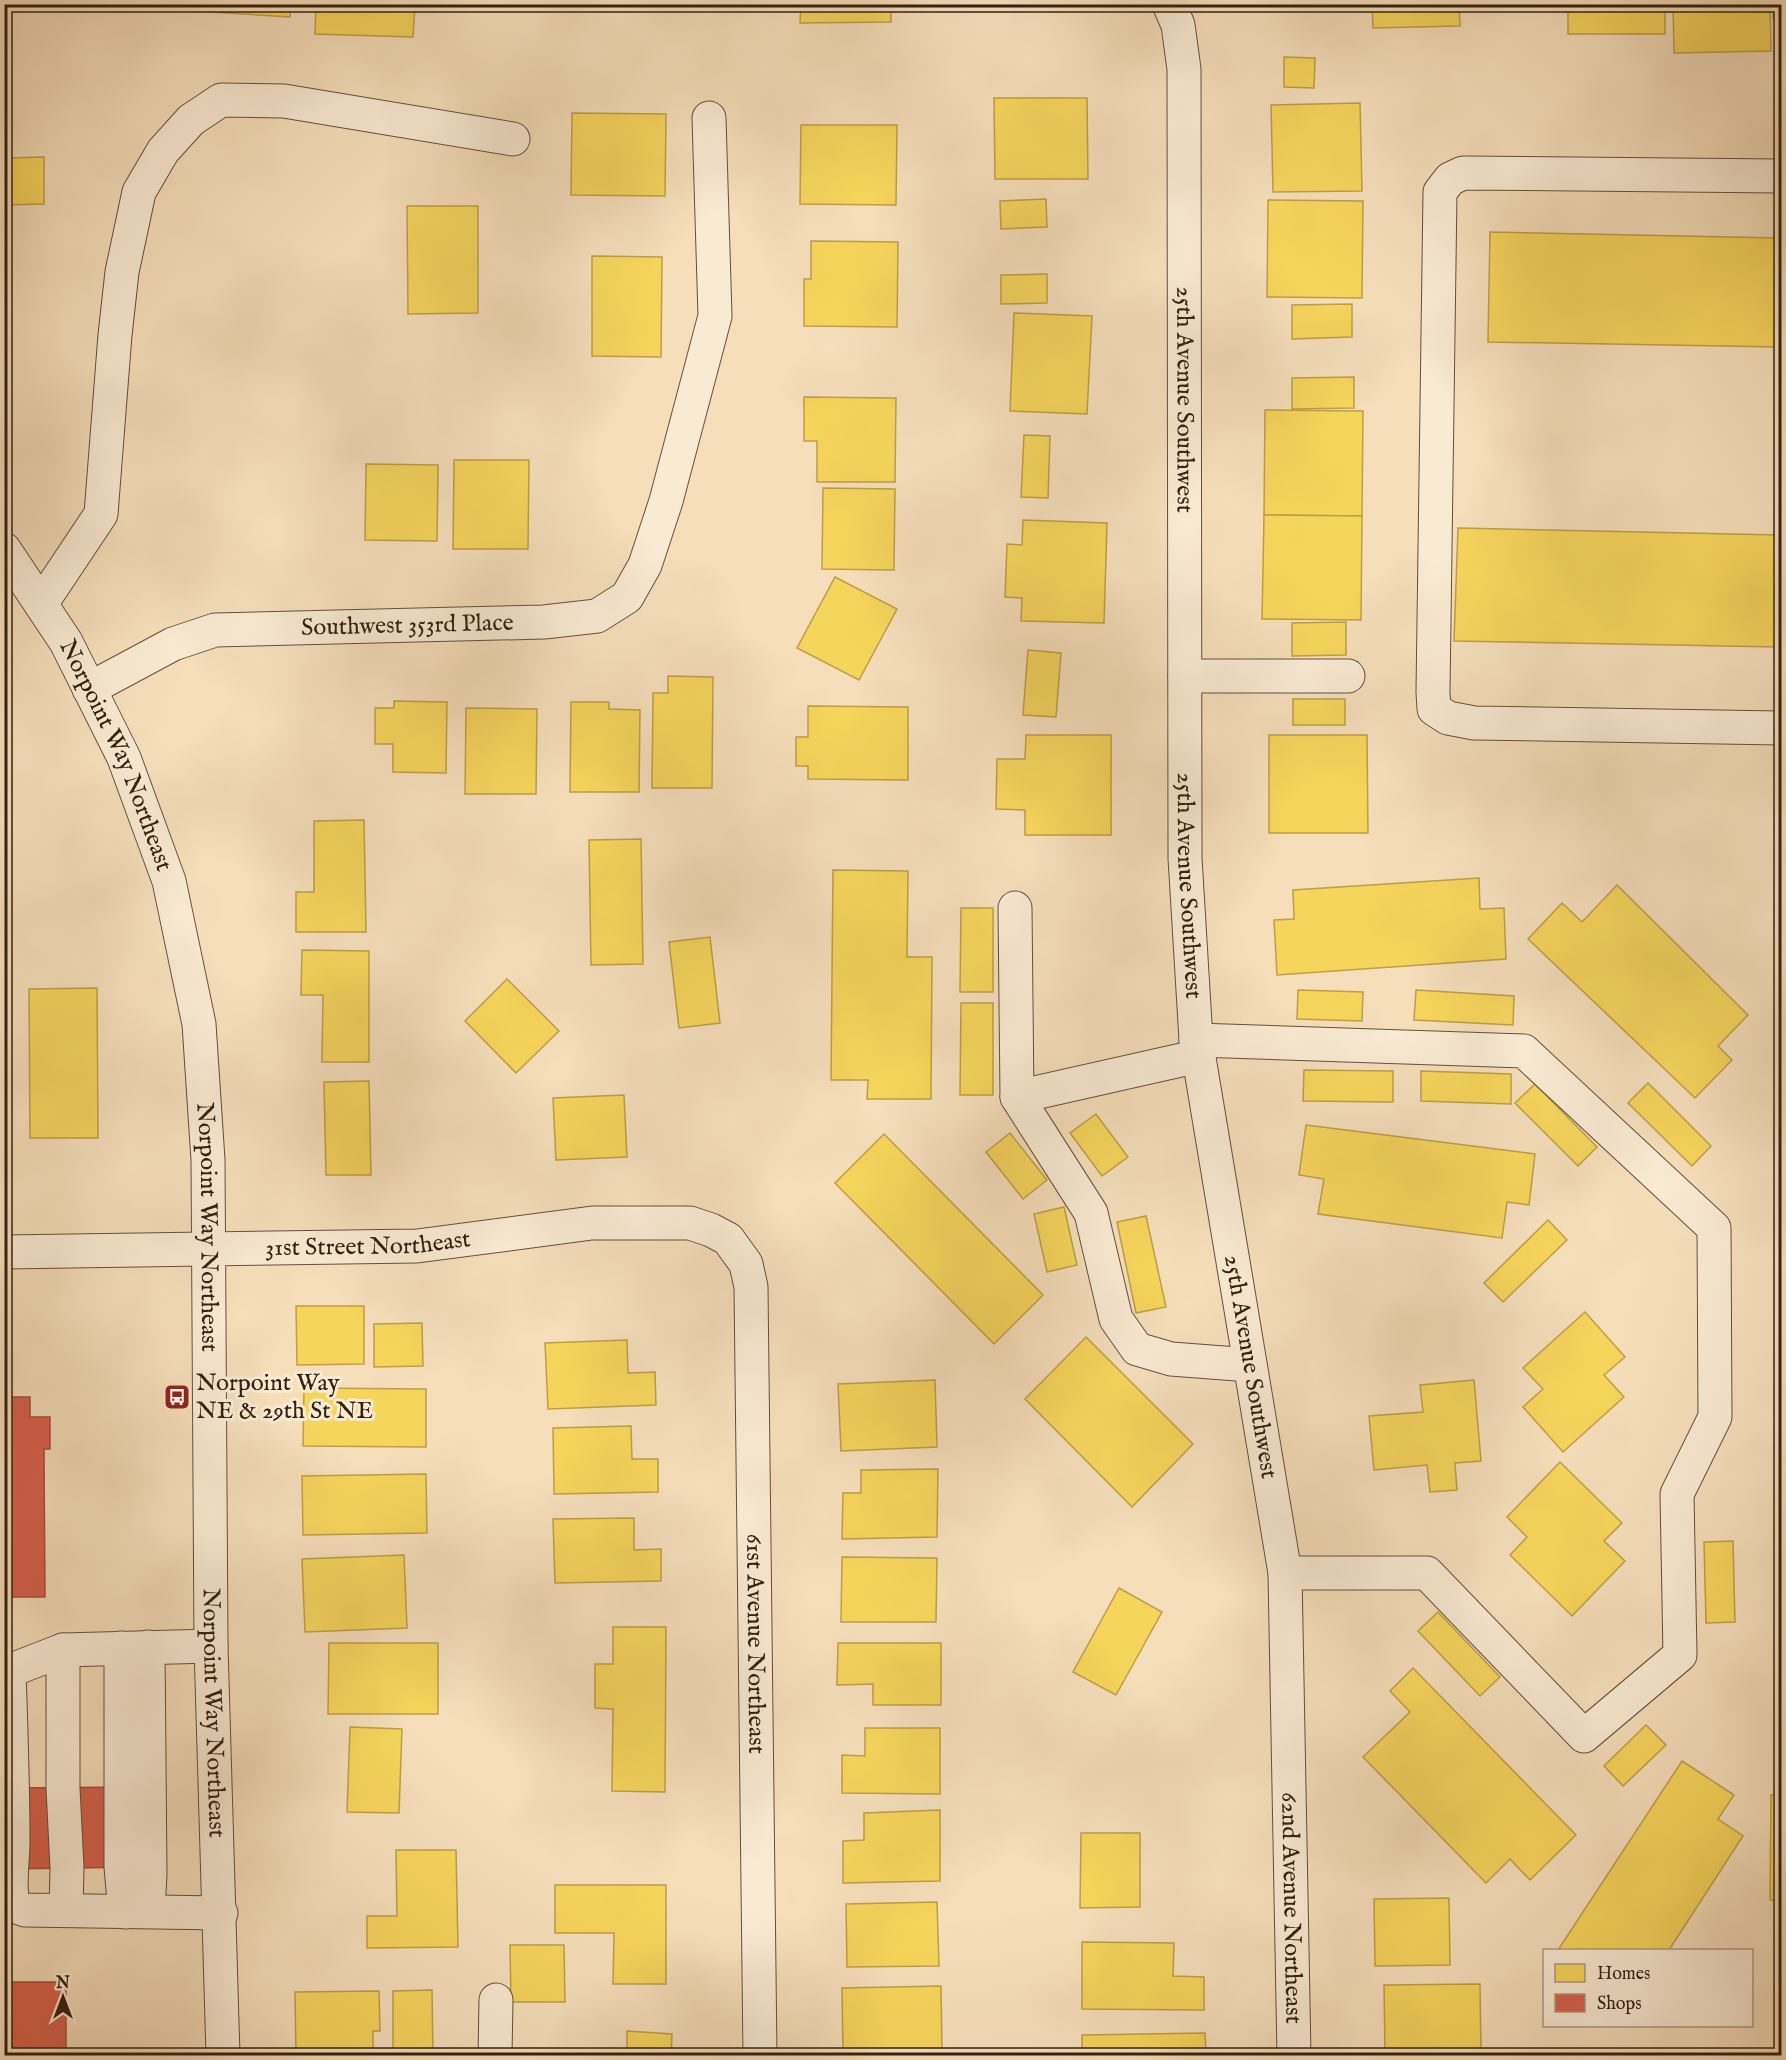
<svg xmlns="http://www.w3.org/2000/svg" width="1786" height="2060" viewBox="0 0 1786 2060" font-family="'IM FELL English',serif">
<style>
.homes{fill:#f6d55c;stroke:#bc9f46;stroke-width:1.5}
.shops{fill:#d6604d;stroke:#a54d3b;stroke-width:1.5}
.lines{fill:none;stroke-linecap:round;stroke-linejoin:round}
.minor-casing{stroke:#64503c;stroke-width:35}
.minor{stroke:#f9ead3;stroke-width:33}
.labels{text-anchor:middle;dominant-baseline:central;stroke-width:6;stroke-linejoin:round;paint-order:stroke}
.street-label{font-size:24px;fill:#332012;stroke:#f9ead3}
.poi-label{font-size:24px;fill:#332012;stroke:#f9ead3;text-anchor:start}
</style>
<rect width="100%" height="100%" fill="#f6debb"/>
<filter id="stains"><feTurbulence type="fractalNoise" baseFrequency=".00333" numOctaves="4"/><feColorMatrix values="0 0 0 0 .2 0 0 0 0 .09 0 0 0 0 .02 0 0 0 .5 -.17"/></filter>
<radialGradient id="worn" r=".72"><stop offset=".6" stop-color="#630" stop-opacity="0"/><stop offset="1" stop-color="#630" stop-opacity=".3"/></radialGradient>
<g class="homes">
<path d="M195,4H291L290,17L195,11Z"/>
<path d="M316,4H415L413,37L315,34Z"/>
<path d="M801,4H891V22L800,23Z"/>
<path d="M1372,4H1459L1460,26L1373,28Z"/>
<rect x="1568" y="4" width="97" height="30"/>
<path d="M1673,4H1770L1771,51L1674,53Z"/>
<path d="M1774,4H1782V19L1773,18Z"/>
<path d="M1284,57L1315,58L1314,88L1284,87Z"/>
<path d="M994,98H1087L1088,179H995Z"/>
<path d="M1360,103L1362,191L1273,192L1271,105Z"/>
<path d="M572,113L666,114L665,196L571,195Z"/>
<path d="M801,125H897L896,205L800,204Z"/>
<path d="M44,157V204L4,205V158Z"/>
<path d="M1046,199L1047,227L1001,229L1000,201Z"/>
<path d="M1268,200L1363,201L1362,298L1267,297Z"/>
<path d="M407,206H478V313L408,314Z"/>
<path d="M1490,232L1782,238V347L1488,342Z"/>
<path d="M811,241L898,242L897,327L804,326V279H811Z"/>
<path d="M592,256L662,257L661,357L592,356Z"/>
<path d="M1047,274V303L1001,304V275Z"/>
<path d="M1352,304V337L1292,339V305Z"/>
<path d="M1014,313L1092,316L1087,414L1010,411Z"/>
<path d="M1354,377V408L1292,409V378Z"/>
<path d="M804,397L896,398L895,482H817V441H804Z"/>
<path d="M1265,410L1363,411L1362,516L1264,515Z"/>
<path d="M1024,435L1050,436L1048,498L1021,497Z"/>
<path d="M454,460H529L528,549H453Z"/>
<path d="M366,464L438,465L437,541L365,540Z"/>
<path d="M823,488L895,489L894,570L822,569Z"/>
<path d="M1264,515L1362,516L1361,620L1262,619Z"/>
<path d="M1023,520L1107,523L1104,623L1021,621L1022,598L1005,597L1007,544L1022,545Z"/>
<path d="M1458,528L1782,535V647L1454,641Z"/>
<path d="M835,577L897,609L859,680L797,648Z"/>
<path d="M1346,622V655L1292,656V623Z"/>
<path d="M1028,650L1061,653L1056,717L1023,715Z"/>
<path d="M668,676L713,677L712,788H652L653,693H668Z"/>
<rect x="1293" y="699" width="52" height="26"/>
<path d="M394,701L447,702L446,773L393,772V744H375V708H394Z"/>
<path d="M571,702H609V709L640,710L639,792H570Z"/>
<path d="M808,706L908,707V780L808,779V766H796V737H808Z"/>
<path d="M466,708L537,709L536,794H465Z"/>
<path d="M1026,735H1111V835H1025V810L996,809L997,759H1025Z"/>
<path d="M1269,735H1367L1368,833H1269Z"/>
<path d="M364,820L366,932H296V892H314V821Z"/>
<path d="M641,839L643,964L591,965L589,840Z"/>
<path d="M833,870L908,871L907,957H932L931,1099H867L868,1080H831Z"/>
<path d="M1479,878L1480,909L1504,908L1506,959L1277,975L1274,920L1294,919L1293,890Z"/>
<path d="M1617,885L1748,1015L1718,1046L1732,1060L1695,1098L1528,939L1562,903L1582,922Z"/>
<path d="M961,908H993V992H960Z"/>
<path d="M710,937L720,1023L679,1028L669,942Z"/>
<path d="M302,950L369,951V1062H322L323,995H301Z"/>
<path d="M507,979L559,1031L516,1073L465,1021Z"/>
<path d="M97,988L98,1138H30L29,989Z"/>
<path d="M1298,990L1363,992L1362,1021L1297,1019Z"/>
<path d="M1416,990L1514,996L1513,1025L1414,1020Z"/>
<path d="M961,1003H993V1095H960Z"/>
<path d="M1304,1070L1393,1071V1102L1303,1101Z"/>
<path d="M1421,1071L1511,1074V1104L1421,1101Z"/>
<path d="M369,1081L371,1175H326L324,1082Z"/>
<path d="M1648,1083L1711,1146L1692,1166L1628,1103Z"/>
<path d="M1535,1084L1597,1147L1578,1166L1515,1103Z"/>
<path d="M624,1095L627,1157L556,1160L553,1098Z"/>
<path d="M1096,1114L1128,1157L1102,1176L1070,1133Z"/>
<path d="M1306,1125L1535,1154L1529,1205L1507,1202L1502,1238L1318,1214L1324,1179L1299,1175Z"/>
<path d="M1010,1133L1047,1180L1023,1199L986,1152Z"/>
<path d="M884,1134L1043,1295L994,1344L835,1183Z"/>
<path d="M1064,1207L1077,1265L1047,1272L1034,1214Z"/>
<path d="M1146,1216L1166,1307L1136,1313L1117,1222Z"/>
<path d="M1548,1220L1567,1240L1503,1302L1484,1283Z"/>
<path d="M296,1306H364V1364L297,1365Z"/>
<path d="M1585,1312L1625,1357L1604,1375L1624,1397L1563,1452L1523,1407L1543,1389L1523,1368Z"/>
<path d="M422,1323L423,1366L374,1367V1324Z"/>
<path d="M1086,1337L1193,1444L1132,1507L1025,1399Z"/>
<path d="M627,1340L628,1373L655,1372L656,1405L548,1409L545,1343Z"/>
<path d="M935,1380L937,1447L841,1451L838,1384Z"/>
<path d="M1474,1380L1481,1461L1455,1463L1457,1490L1430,1492L1427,1465L1374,1470L1369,1416L1423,1412L1420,1385Z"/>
<path d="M304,1388L426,1389V1447L303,1446Z"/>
<path d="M631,1426L632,1459H658V1492L554,1494L553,1428Z"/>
<path d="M1560,1462L1622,1523L1604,1541L1625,1561L1572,1616L1510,1555L1527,1537L1507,1517Z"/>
<path d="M938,1469L937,1537L842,1539L843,1493H861V1470Z"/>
<path d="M426,1474L427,1533L303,1535L302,1476Z"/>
<path d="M634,1518V1550L661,1549V1581L555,1583L553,1519Z"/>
<path d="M1733,1541L1735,1622L1706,1623L1704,1542Z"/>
<path d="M404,1555L407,1628L305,1632L302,1559Z"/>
<path d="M842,1557L937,1558L936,1622H841Z"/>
<path d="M1119,1588L1162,1612L1116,1695L1073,1672Z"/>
<path d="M1438,1612L1500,1677L1480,1696L1418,1631Z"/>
<path d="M613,1627H666L665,1792L612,1791L613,1709L595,1708V1664H613Z"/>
<path d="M329,1643H438V1714H328Z"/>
<path d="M838,1643H941V1705H873V1684L837,1685Z"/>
<path d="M1413,1668L1576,1835L1530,1880L1510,1859L1486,1883L1363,1757L1410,1712L1390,1691Z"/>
<path d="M1646,1725L1666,1745L1623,1786L1604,1766Z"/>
<path d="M350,1727L402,1729L399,1813L347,1812Z"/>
<path d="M865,1728H940V1794L842,1793V1755L865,1756Z"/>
<path d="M1682,1761L1734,1795L1718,1819L1743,1836L1669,1950H1558Z"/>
<path d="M1771,1795H1782V1900H1770Z"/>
<path d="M940,1810V1881L843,1883V1841L864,1840V1813Z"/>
<path d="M1081,1833H1140V1907L1080,1908Z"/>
<path d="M396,1850H456L458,1947L367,1948V1916H397Z"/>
<path d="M555,1885H666V1984H613L614,1933H555Z"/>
<path d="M1449,1898L1450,1965L1375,1966L1374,1899Z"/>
<path d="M937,1902L939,1966L847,1967L846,1904Z"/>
<path d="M1082,1942L1174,1943L1173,1976L1204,1977V2010L1082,2009Z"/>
<path d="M510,1945H564L565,2002H511Z"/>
<path d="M1480,1984L1481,2052H1385L1384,1985Z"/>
<path d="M941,1986L942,2052L843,2054L842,1988Z"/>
<path d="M432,1990L433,2056H393V1991Z"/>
<path d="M379,1991L380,2031H373V2056H296L295,1992Z"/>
<path d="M627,2031L672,2034L671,2056H627Z"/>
<rect x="1776" y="2031" width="6" height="25"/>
<path d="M1205,2033L1206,2056H1082V2035Z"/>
</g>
<g class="shops">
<path d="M4,1397H30V1417H50V1449H44L45,1597H4Z"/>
<path d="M142,1787L143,1867L4,1869V1788Z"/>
<rect x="4" y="1982" width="62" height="74"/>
</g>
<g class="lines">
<g class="minor-casing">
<g id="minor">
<path id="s1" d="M1169,4L1178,25L1184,69L1185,858L1196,1040L1285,1573L1294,2056"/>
<path d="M1782,176L1463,173L1450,179L1440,192L1433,692L1434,709L1448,718L1474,723L1782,728"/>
<path id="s2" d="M4,549L66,642L124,758L169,881L199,1024L208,1160L211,1646L223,2056"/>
<path d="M41,604L101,514L115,335L122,272L139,192L163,151L191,120L221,100L284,101L513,139"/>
<path d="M1185,676H1348"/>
<path id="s3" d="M89,689L173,644L215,630L544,622L597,616L627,597L645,565L666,501L715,316L709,118"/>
<path d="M1015,908L1017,1097L1091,1213L1116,1319L1137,1349L1171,1359L1250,1365"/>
<path d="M1196,1040L1524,1051L1714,1228L1715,1417L1677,1494L1680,1655L1584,1736L1427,1573H1285"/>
<path d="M1017,1097L1199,1056"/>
<path id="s4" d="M4,1252L417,1246L592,1223H690L711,1230L728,1239L746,1264L751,1287L760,2056"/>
<path d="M211,1646L63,1650L9,1671C11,1728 13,1785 13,1842C13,1861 8,1891 14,1906L25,1910L221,1913"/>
<path d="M121,1648V1867L125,1912"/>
<path d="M63,1650V1788L67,1868L66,1910"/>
<path d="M148,1911L150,1874L148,1647"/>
<path d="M495,2056L496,2000"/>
</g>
</g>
<use href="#minor" class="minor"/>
</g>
<defs>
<g id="bus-square" transform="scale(1.35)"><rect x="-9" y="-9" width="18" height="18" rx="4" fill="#8f2418" stroke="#f9ead3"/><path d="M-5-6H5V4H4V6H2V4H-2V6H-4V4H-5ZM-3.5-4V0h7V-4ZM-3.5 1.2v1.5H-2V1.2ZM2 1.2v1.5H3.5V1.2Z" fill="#fff"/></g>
</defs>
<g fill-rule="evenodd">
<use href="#bus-square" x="177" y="1397"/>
</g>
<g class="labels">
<g class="street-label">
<text stroke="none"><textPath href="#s1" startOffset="398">25th Avenue Southwest</textPath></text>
<text stroke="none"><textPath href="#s3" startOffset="332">Southwest 353rd Place</textPath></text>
<text stroke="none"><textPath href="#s2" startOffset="236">Norpoint Way Northeast</textPath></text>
<text stroke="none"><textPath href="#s1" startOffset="884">25th Avenue Southwest</textPath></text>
<text stroke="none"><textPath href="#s2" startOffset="722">Norpoint Way Northeast</textPath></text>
<text stroke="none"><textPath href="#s4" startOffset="364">31st Street Northeast</textPath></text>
<text stroke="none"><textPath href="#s1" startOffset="1370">25th Avenue Southwest</textPath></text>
<text stroke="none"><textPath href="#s4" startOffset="1140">61st Avenue Northeast</textPath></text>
<text stroke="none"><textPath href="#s2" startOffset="1208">Norpoint Way Northeast</textPath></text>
<text stroke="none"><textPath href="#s1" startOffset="1914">62nd Avenue Northeast</textPath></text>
</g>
<g class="poi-label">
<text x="196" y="1383">Norpoint Way<tspan x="196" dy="28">NE &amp; 29th St NE</tspan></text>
</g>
</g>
<rect width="1786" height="2060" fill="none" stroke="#f6debb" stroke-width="24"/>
<rect x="6" y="6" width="1774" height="2048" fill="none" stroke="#332012" stroke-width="3"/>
<rect x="12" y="12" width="1762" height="2036" fill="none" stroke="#332012" stroke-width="1.5"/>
<rect x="1543" y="1949" width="210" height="78" fill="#f9ead3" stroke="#aa9986" stroke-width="1.5"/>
<rect x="1555" y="1964" width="30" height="18" fill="#f6d55c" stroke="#aa9986" stroke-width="1.5"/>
<text x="1597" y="1979" font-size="18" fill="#332012">Homes</text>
<rect x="1555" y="1994" width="30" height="18" fill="#d6604d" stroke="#aa9986" stroke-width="1.5"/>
<text x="1597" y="2009" font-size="18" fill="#332012">Shops</text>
<g transform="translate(63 1997)" stroke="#f9ead3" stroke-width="4.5" paint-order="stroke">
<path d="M0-4.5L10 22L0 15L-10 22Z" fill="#332012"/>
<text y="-9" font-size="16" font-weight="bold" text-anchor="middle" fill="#332012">N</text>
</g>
<rect width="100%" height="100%" filter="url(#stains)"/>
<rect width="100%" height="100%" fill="url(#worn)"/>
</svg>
